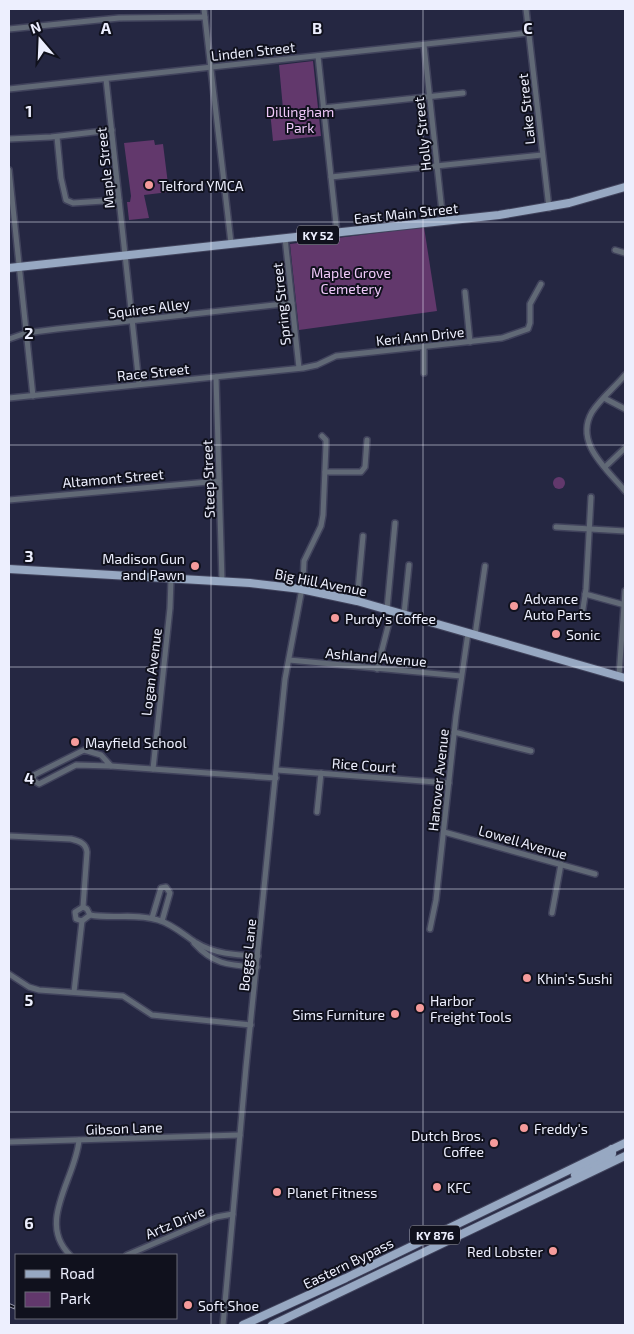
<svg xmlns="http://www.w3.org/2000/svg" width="634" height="1334" viewBox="0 0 634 1334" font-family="'Exo 2',sans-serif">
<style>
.green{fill:#62386c}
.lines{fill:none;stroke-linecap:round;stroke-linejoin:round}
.minor-casing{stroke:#41435c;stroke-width:8}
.primary-casing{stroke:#41435c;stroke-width:10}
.minor{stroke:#616976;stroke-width:5}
.primary{stroke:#97a8c2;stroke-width:8}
.rail-casing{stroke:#9b9db1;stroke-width:4}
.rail{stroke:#10111d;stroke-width:2;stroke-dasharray:5.5;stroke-linecap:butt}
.grid{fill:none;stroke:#edeffe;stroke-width:1;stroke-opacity:0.55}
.poi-dot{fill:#f59b9b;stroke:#10111d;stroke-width:2}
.labels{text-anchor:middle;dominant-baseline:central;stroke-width:4;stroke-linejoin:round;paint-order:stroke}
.shield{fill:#10111d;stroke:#abacba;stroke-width:1}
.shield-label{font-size:12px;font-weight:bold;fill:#edeffe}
.street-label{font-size:14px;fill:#edeffe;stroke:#10111d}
.park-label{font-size:14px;fill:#efc8f9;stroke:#10111d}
.poi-label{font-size:14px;fill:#edeffe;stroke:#10111d;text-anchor:start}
.grid-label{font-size:16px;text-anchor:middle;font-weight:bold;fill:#edeffe;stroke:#10111d;stroke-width:4;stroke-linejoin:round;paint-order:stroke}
</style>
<rect width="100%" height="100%" fill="#252742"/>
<g class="green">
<path d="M313,61L321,136L273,141L270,111L283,109L279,65Z"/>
<path d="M154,140L155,145L163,144L169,192L144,195L149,218L129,220L127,202H130L131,196L124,143Z"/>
<path d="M424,227L437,311L299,330L290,244Z"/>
<circle cx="559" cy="483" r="6"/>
</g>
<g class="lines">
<g class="minor-casing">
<g id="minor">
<path d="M204,9L231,243"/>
<path d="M526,9L549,208"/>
<path d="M9,29L119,18L205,17"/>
<path d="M424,45L443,221"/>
<path d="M318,56L337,233"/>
<path d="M106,79L139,384"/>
<path d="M9,89L528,33"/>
<path d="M323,108L463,93"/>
<path d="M57,137L61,178L66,200L73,203L119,200"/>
<path d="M9,139L51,137L112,130"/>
<path d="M9,170L33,396"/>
<path d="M331,177L542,155"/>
<path d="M285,238L299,368"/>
<path d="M615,250L625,253"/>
<path d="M465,292L470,342"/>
<path d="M9,339L26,333L57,329L292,303"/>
<path d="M424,373V347"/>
<path d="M625,375C615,387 601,398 592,412C574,443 607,469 625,491"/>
<path d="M216,377L222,581"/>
<path d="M9,398L303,368L317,365L336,356L502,338L528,329L530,323V304L541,284"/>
<path d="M604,398L625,409"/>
<path d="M605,467L625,448"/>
<path d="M325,472H361L365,467L367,440"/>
<path d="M9,500L219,481"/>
<path d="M556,527L625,531"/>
<path d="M585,594L625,605"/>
<path d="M357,601L363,536"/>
<path d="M387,609L395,523"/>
<path d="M404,614L409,565"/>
<path d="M582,615L586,589L591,497"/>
<path d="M475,635L485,566"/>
<path d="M289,660L461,676"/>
<path d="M377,669L392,611"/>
<path d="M619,676L625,591"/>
<path d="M454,732L531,751"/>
<path d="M84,750L101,755L111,766L76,765L39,784L33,780L34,775Z"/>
<path d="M111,766L276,778"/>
<path d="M153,769L170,608L171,579"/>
<path d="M277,770L449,783"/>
<path d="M317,812L321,773"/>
<path d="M444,832L595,874"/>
<path d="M9,836L71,839C79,841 86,843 87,852L83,907"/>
<path d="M552,913L561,864"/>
<path d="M90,915C113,919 136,913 158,920C172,924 183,934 195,942C214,954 235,955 258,956"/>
<path d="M152,918L161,888L166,887L170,893L162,921"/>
<path d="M82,921L76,919L75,912L83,907"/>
<path d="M82,921L90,915L87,909L83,907"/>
<path d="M430,929L436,900L456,716L468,633"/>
<path d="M194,943C214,965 229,965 257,967"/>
<path d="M9,974L29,987L39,990L123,996L152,1015L251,1025"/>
<path d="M74,992L82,921"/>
<path d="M9,1142L240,1135"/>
<path d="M70,1255C36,1222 76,1178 79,1140"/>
<path d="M127,1255L216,1217L233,1214"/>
<path d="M223,1325L246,1067L285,679L303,583L304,561L321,526L323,515L326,445V440L322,436"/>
</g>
</g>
<g class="primary-casing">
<g id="primary">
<path d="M9,268L499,215L569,203L625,187"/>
<path d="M9,569L250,583L301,589L357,601L625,678"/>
<path d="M575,1175C586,1166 603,1164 612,1154V1149"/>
<path d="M243,1325L346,1278L625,1143"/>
<path d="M272,1325L625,1156"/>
</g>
</g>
<use href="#minor" class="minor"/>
<use href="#primary" class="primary"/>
<g class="rail-casing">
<path id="rail" d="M9,1305L16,1308"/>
</g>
<use href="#rail" class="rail"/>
</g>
<path class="grid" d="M211,9V1325M423,9V1325M9,222H625M9,445H625M9,667H625M9,889H625M9,1112H625"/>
<g class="poi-dot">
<circle cx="149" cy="185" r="5"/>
<circle cx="195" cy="566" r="5"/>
<circle cx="514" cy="606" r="5"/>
<circle cx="335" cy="618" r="5"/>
<circle cx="556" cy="634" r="5"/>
<circle cx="75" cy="742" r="5"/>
<circle cx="527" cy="978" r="5"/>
<circle cx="420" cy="1008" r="5"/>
<circle cx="395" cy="1014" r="5"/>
<circle cx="524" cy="1128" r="5"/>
<circle cx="494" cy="1143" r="5"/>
<circle cx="437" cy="1187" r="5"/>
<circle cx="277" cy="1192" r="5"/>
<circle cx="553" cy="1251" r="5"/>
<circle cx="188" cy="1305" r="5"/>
</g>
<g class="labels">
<g class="shield">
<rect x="297" y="225.5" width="42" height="19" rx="4"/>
<rect x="410" y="1225.5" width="50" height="19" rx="4"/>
</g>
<g class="shield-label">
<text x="318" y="235">KY 52</text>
<text x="435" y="1235">KY 876</text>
</g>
<g class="street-label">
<text transform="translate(253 51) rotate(-6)">Linden Street</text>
<text transform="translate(526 109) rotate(-96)">Lake Street</text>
<text transform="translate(422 134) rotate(-96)">Holly Street</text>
<text transform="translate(105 168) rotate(-96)">Maple Street</text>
<text transform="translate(406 213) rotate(-6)">East Main Street</text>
<text transform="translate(281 304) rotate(-96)">Spring Street</text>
<text transform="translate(149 308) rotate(-7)">Squires Alley</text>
<text transform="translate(420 336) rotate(-6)">Keri Ann Drive</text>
<text transform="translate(153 372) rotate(-6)">Race Street</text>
<text transform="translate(113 478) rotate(-5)">Altamont Street</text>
<text transform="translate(208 479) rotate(-92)">Steep Street</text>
<text transform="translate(321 582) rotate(11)">Big Hill Avenue</text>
<text transform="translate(376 657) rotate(5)">Ashland Avenue</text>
<text transform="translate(151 672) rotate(-83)">Logan Avenue</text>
<text transform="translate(364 765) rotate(4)">Rice Court</text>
<text transform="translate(438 780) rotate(-84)">Hanover Avenue</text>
<text transform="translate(523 842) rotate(16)">Lowell Avenue</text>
<text transform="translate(247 955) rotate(-84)">Boggs Lane</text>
<text transform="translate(124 1128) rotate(-2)">Gibson Lane</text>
<text transform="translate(175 1222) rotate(-23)">Artz Drive</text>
<text transform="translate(348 1263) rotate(-26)">Eastern Bypass</text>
</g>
<g class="park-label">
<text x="300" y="111">Dillingham<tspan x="300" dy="16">Park</tspan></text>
<text x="351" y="272">Maple Grove<tspan x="351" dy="16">Cemetery</tspan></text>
</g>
<g class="poi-label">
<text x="159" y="185">Telford YMCA</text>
<text x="185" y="558" text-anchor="end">Madison Gun<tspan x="185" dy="16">and Pawn</tspan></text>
<text x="524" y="598">Advance<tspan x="524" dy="16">Auto Parts</tspan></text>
<text x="345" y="618">Purdy's Coffee</text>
<text x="566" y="634">Sonic</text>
<text x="85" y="742">Mayfield School</text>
<text x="537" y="978">Khin's Sushi</text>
<text x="430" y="1000">Harbor<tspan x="430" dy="16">Freight Tools</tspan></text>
<text x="385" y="1014" text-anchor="end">Sims Furniture</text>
<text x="534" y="1128">Freddy's</text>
<text x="484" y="1135" text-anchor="end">Dutch Bros.<tspan x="484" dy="16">Coffee</tspan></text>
<text x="447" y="1187">KFC</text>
<text x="287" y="1192">Planet Fitness</text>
<text x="543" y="1251" text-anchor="end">Red Lobster</text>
<text x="198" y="1305">Soft Shoe</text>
</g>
</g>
<g class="grid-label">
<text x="106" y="34">A</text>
<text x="317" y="34">B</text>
<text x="528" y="34">C</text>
<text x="29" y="117">1</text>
<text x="29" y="339">2</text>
<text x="29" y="562">3</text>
<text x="29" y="784">4</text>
<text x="29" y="1006">5</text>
<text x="29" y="1229">6</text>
</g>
<rect width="634" height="1334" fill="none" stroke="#edeffe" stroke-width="20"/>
<rect x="15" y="1254" width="162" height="65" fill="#10111d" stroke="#686a77"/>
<rect x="25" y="1270" width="25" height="8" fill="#97a8c2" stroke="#686a77"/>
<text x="60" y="1279" font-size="15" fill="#edeffe">Road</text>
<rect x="25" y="1292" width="25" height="15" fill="#62386c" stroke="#686a77"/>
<text x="60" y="1304" font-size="15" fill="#edeffe">Park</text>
<g transform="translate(40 40) rotate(341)" stroke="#10111d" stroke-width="4" paint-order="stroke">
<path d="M0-4L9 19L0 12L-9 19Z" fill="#edeffe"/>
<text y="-8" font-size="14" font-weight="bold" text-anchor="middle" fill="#edeffe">N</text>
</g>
</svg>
